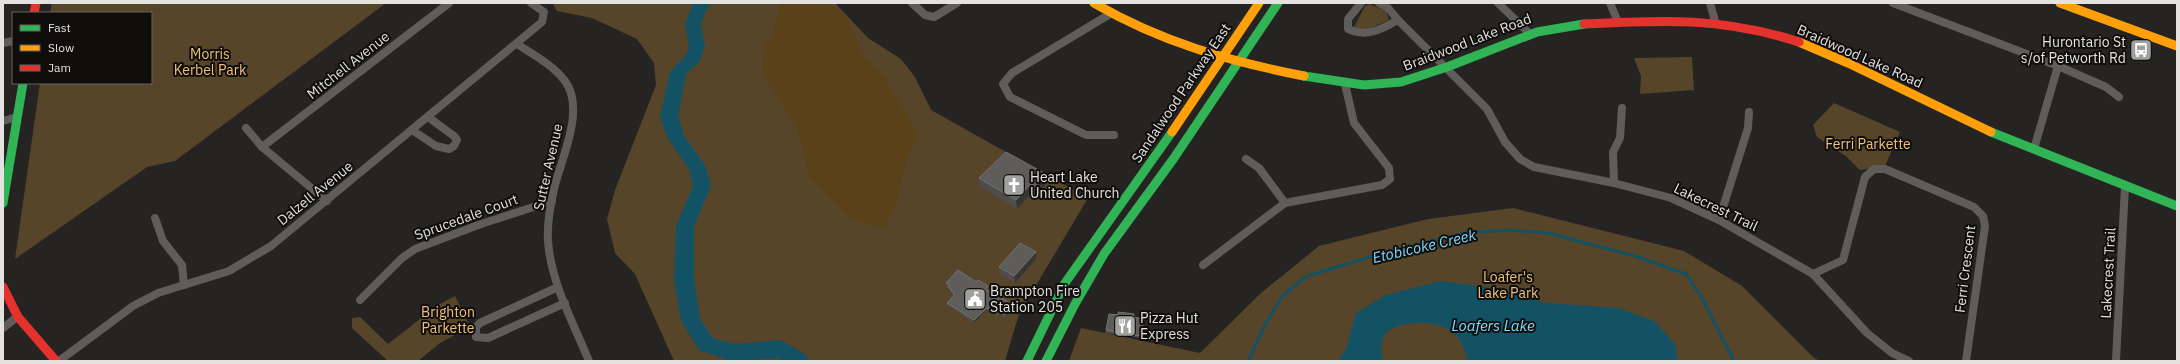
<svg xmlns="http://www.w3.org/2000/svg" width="2180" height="364" viewBox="0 0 2180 364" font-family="'IBM Plex Sans',sans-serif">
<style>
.green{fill:#574529}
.forest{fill:#5a4119}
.water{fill:#135265}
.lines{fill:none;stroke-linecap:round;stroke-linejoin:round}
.stream{stroke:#135265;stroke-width:3}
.river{fill:#135265;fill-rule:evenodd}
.street{stroke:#5e5d5c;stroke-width:8}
.fast{stroke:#30b455;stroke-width:9}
.slow{stroke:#ff9f0a;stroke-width:9}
.jam{stroke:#e5322d;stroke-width:9}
.wall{fill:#4e4d4c}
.shaded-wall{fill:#373635}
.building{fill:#5e5d5c;stroke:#737271}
.labels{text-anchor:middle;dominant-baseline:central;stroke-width:4;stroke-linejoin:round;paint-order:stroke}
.street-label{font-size:14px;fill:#e3e2e0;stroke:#0f0e0d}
.poi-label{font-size:14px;fill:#e3e2e0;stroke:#0f0e0d;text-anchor:start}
.park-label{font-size:14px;fill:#f0c07b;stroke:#0f0e0d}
.water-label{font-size:15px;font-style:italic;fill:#7dddff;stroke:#0f0e0d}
</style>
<rect width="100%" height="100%" fill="#252423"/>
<g class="green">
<path d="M52,3H386L175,161L147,167L15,259L40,83H151V13H50Z"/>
<path d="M552,3H835L868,38L901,59L915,77L931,110L1088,198L1019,314L1005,361H674L635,274L615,253L607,219L615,190L656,85L654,63L637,39L592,18L557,11Z"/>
<path d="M1369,4L1386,11L1389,20L1364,31L1354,27L1365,6Z"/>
<path d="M1692,57L1694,90L1640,94L1641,76L1634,58Z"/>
<path d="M1834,103L1900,132L1885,166L1860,170L1847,157L1817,137L1813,125Z"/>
<path d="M1513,208L1684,251L1742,286L1812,356L1819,361H1069L1081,328L1200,353L1261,293L1319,246L1428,219Z"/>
<path d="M455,296L468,323L464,330L440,343L418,361H388L352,328V318L360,317L388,344L438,305Z"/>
</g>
<path class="forest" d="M779,3H829L846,16L865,58L884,76L918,135L907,161L896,206L884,228L849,218L810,177L798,131L762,73L764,46L772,35L778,17Z"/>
<path class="water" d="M1440,281L1493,288L1546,303L1618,308L1654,321L1675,344L1678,361H1467C1463,329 1436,319 1408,324C1400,325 1390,328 1385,334C1380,341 1381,353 1383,361H1338L1346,349L1356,313L1386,295Z"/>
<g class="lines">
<path class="stream" d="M1248,361L1265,325L1283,295L1307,276L1390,251L1465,233L1510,230L1548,233L1635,256L1686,274L1702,298L1734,361"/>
<path class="river" d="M693,3H712L706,10L701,24L705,47L699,62L686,74L678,117L685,137L706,167L711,186L694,226V280L700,319L713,338L733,344L781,340L806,355L809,361H783L778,358L731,361L699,350L681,321L674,280L676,226L693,186L689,169L668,139L660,117L670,72L686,55L689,47L685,24Z"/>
<g class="street">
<path d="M912,3L925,15L934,17L957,3"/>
<path d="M1361,3L1348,19V29C1366,38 1382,29 1398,20L1388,8L1379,3"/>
<path d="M1498,3L1529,33"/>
<path d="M1610,3L1618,22"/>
<path d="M1710,3L1715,21"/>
<path d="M1893,3L2058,66L2106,87L2119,97"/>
<path d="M1110,14L1012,73L1003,84L1010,97L1086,135H1114"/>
<path d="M1398,20L1487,109L1505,142L1520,159L1534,167L1614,183L1671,198L1719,220L1813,274L1867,333L1892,353L1909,361"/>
<path d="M3,43L13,41"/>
<path d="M517,44C534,55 553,65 565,81C586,109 561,159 554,189C550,206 547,223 548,241C551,283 573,322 589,361"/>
<path d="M3,121L17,117"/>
<path d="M246,128L262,147L327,201"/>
<path d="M412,130L436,146L449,149L454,146L457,140L454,136L428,117"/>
<path d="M262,147L449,3"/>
<path d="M2034,149L2058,66"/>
<path d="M1246,159L1259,168L1285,203"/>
<path d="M1614,183L1613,152L1620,138L1622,108"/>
<path d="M155,218L163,241L182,265L184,285"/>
<path d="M1719,220L1748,128L1749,112"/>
<path d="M1203,265L1285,203L1382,185L1390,179L1389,168L1354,123L1345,84"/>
<path d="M1813,274L1843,260L1865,177L1874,169H1885L1974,207L1983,216L1985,226L1966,361"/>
<path d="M558,287L480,323L476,327V337L488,338L565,303"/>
<path d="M360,300L402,258L415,249L481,224L552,201"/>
<path d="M3,328L17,317"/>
<path d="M59,361L133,306L158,293L229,271L271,246L542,22L544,12L531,3"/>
<path d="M2116,361L2125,186"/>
</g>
<g class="fast">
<path d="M1304,76L1364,85L1401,82L1447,67L1537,32L1584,24"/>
<path d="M1991,132L2177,206"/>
<path d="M3,203L23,83"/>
<path d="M1027,361L1065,283L1172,132"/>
<path d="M1046,361L1075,304L1104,254L1174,158L1278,3"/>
</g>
<g class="slow">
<path d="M1094,3C1161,42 1228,61 1304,76"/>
<path d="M2060,3L2177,46"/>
<path d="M1799,42L1848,63L1991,132"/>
<path d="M1172,132L1259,3"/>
</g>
<g class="jam">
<path d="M34,13L36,3"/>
<path d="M1584,24C1663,20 1722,17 1799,42"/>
<path d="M3,287L18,317L56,361"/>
</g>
</g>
<g class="wall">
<path d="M979,178L1047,183L1036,195L1032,193L1017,209L980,187Z"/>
<path d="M1036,252V259L1015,283L1000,274L999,267Z"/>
<path d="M976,282L988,288L986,290L1014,307L1005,317L999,313L997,316L987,310L974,323L947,305V303L954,295L951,294V291L948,289V287L949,286L946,285V283Z"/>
<path d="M1118,315L1144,319L1141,338L1105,333L1106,330Z"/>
</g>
<g class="shaded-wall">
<path d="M1046,174L1047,183L1036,195L1035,186Z"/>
<path d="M1031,184L1032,193L1017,209L1016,200Z"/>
<path d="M1036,252V259L1015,283L1014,276Z"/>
<path d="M1014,305V307L1005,317V315Z"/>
<path d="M987,308V310L974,323V320Z"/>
</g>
<g class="building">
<path d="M1006,152L1046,174L1035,186L1031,184L1016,200L979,178Z"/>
<path d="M1020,243L1036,252L1014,276L999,267Z"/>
<path d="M958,270L976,282L978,280L988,286L985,289L1014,305L1005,315L999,311L997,314L987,308L974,320L947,303L955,294L951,291L952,290L948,287L950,285L946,283Z"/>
<path d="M1118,312L1134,314V317L1144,319L1141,336L1106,330L1109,314L1118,315Z"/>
</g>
<defs>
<g id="bus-square" transform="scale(1.15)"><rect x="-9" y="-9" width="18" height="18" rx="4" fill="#a0a09e" stroke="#0f0e0d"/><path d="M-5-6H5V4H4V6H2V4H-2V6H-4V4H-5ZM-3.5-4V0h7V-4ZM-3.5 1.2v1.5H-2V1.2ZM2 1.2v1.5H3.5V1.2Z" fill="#fff"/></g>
<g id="church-square" transform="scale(1.15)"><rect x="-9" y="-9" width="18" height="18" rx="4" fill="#a0a09e" stroke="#0f0e0d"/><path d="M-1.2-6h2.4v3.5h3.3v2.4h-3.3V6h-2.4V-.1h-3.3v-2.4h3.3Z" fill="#fff"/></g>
<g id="civic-square" transform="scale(1.15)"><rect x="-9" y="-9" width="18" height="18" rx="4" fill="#a0a09e" stroke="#0f0e0d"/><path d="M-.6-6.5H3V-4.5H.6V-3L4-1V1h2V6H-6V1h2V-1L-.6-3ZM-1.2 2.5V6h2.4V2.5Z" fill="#fff"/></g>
<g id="restaurant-square" transform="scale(1.15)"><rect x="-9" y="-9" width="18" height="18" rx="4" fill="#a0a09e" stroke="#0f0e0d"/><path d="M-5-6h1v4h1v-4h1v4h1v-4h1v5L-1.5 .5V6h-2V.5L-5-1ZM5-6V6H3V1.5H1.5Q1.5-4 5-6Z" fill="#fff"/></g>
</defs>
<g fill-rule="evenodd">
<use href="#bus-square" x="2141" y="50"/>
<use href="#church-square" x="1014" y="185"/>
<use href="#civic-square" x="975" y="299"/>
<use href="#restaurant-square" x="1125" y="326"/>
</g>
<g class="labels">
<g class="street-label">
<text transform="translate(1467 42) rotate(-21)">Braidwood Lake Road</text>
<text transform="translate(1860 56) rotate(24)">Braidwood Lake Road</text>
<text transform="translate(348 65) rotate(-38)">Mitchell Avenue</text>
<text transform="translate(1181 93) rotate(-56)">Sandalwood Parkway East</text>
<text transform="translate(548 167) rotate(-77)">Sutter Avenue</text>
<text transform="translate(315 193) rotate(-39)">Dalzell Avenue</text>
<text transform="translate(1716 207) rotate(26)">Lakecrest Trail</text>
<text transform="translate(466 217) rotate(-20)">Sprucedale Court</text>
<text transform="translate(1965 269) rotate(-83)">Ferri Crescent</text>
<text transform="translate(2108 273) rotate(-87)">Lakecrest Trail</text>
</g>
<g class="poi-label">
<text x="2126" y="42" text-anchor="end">Hurontario St<tspan x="2126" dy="16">s/of Petworth Rd</tspan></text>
<text x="1030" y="177">Heart Lake<tspan x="1030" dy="16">United Church</tspan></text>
<text x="990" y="291">Brampton Fire<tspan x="990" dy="16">Station 205</tspan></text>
<text x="1140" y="318">Pizza Hut<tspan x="1140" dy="16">Express</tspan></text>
</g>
<g class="park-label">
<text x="210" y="54">Morris<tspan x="210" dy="16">Kerbel Park</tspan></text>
<text x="1868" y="144">Ferri Parkette</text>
<text x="1508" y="277">Loafer's<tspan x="1508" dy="16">Lake Park</tspan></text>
<text x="448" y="312">Brighton<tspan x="448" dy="16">Parkette</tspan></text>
</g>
<g class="water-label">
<text transform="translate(1424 246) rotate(-13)">Etobicoke Creek</text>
<text x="1493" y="325">Loafers Lake</text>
</g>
</g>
<rect width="2180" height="364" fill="none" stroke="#e3e2e0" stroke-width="8"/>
<rect x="12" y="12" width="140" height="72" fill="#0f0e0d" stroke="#646361"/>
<rect x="20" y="25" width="20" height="6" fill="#30b455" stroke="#646361"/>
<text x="48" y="32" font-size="12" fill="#e3e2e0">Fast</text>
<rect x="20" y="45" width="20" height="6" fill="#ff9f0a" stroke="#646361"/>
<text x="48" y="52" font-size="12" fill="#e3e2e0">Slow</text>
<rect x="20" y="65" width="20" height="6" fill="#e5322d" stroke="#646361"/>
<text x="48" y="72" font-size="12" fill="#e3e2e0">Jam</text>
</svg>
